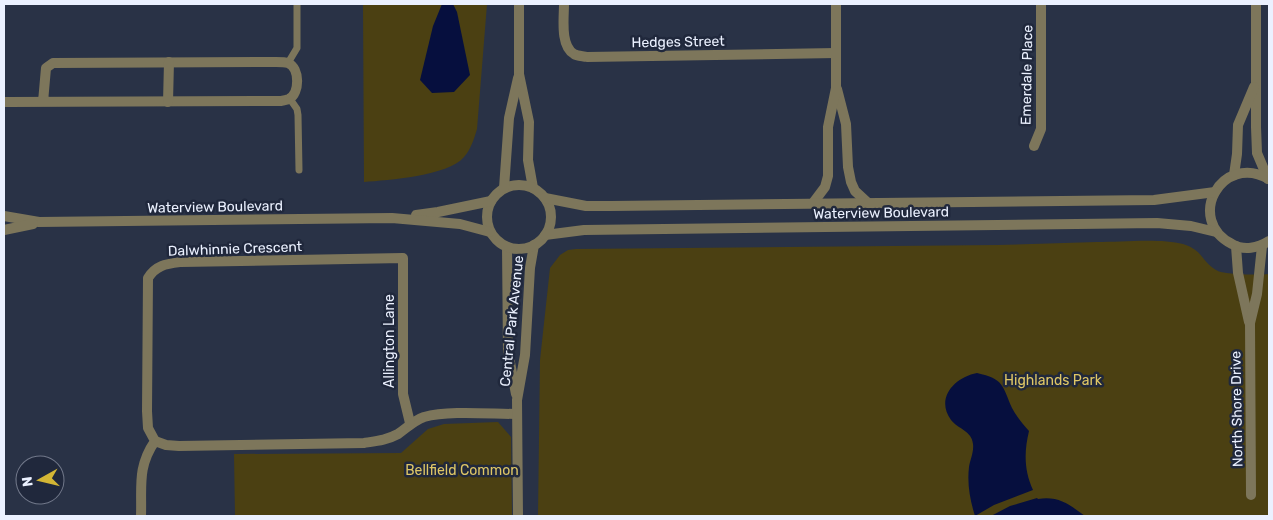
<svg xmlns="http://www.w3.org/2000/svg" width="1273" height="520" viewBox="0 0 1273 520" font-family="Rubik,sans-serif">
<style>
.green{fill:#4b4012}
.water{fill:#060f3e}
.lines{fill:none;stroke-linecap:round;stroke-linejoin:round}
.service{stroke:#7d765b;stroke-width:7}
.minor{stroke:#7d765b;stroke-width:10}
.tertiary{stroke:#7d765b;stroke-width:10}
.labels{text-anchor:middle;dominant-baseline:central;stroke-width:5;stroke-linejoin:round;paint-order:stroke}
.street-label{font-size:14px;fill:#ebf1ff;stroke:#20283c}
.park-label{font-size:14px;fill:#dfc766;stroke:#20283c}
</style>
<rect width="100%" height="100%" fill="#293246"/>
<g class="green">
<path d="M363,4H487L477,129C474,139 471,149 464,157C448,176 388,180 364,182Z"/>
<path d="M1097,242C1121,242 1161,238 1183,244C1203,250 1201,261 1216,270C1223,275 1259,275 1269,274V516H538L540,360L550,268L560,255L568,250L576,249L998,245Z"/>
<path d="M498,422L511,437L512,516H235L234,454L401,453L428,429L444,424Z"/>
</g>
<g class="water">
<path d="M442,4H453L457,12L470,75L454,92L432,93L420,80L433,26Z"/>
<path d="M977,373C1004,379 1002,385 1012,408C1016,416 1023,424 1029,431C1024,452 1024,470 1033,490L994,505L975,516C970,500 967,484 969,467C970,460 974,452 973,444C972,431 958,429 951,420C935,398 955,377 977,373Z"/>
<path d="M1037,498L1038,499C1059,496 1068,504 1085,516H991L1010,506Z"/>
</g>
<g class="lines">
<g class="service">
<path d="M288,63L297,48V4"/>
<path d="M290,99L297,109L298,115L299,170"/>
</g>
<g class="minor">
<path d="M564,4C564,18 560,46 574,54C577,56 583,56 587,57L836,53"/>
<path d="M1256,4V127L1257,153L1268,179"/>
<path d="M837,89L846,124L848,167L851,182L855,191L868,203"/>
<path d="M4,102H8L281,101C284,100 287,100 289,99C300,93 300,68 288,63C285,62 279,62 276,62L53,63L46,68L43,102"/>
<path d="M168,102L169,62"/>
<path d="M1034,146L1041,129V4"/>
<path d="M1234,175L1237,154L1238,125L1254,87"/>
<path d="M813,203L825,187L828,176V127L836,88V4"/>
<path d="M1236,246L1238,273L1249,322"/>
<path d="M507,247L508,352L516,394"/>
<path d="M155,441L166,445L179,446L364,443C377,441 387,440 398,434C407,428 413,421 424,417C449,410 490,414 517,414"/>
<path d="M1251,495L1250,323L1257,294L1262,246"/>
<path d="M141,516C142,487 137,467 155,441L148,428L147,411L148,278C156,265 166,264 181,262L403,258V394L410,423"/>
<path d="M518,516L517,400L525,355L530,268L534,245"/>
</g>
<g class="tertiary">
<path d="M519,4V74L529,122L528,160L533,188"/>
<path d="M1269,179C1221,152 1185,220 1232,244C1244,251 1258,248 1269,241"/>
<circle cx="519" cy="217" r="32"/>
<path d="M504,188L509,118L518,78"/>
<path d="M545,198L586,206H611L1154,200L1215,192"/>
<path d="M416,215L438,212L491,201"/>
<path d="M4,216L39,222L392,218L460,224L490,232"/>
<path d="M4,230L33,224"/>
<path d="M545,235L584,230L1157,223L1191,226L1216,232"/>
</g>
</g>
<g class="labels">
<g class="street-label">
<text transform="translate(678 42) rotate(-1)">Hedges Street</text>
<text transform="translate(1027 75) rotate(-89)">Emerdale Place</text>
<text transform="translate(215 207) rotate(-1)">Waterview Boulevard</text>
<text transform="translate(881 213) rotate(-1)">Waterview Boulevard</text>
<text transform="translate(235 249) rotate(-2)">Dalwhinnie Crescent</text>
<text transform="translate(512 321) rotate(-84)">Central Park Avenue</text>
<text transform="translate(389 341) rotate(-90)">Allington Lane</text>
<text transform="translate(1237 409) rotate(-91)">North Shore Drive</text>
</g>
<g class="park-label">
<text x="1053" y="380">Highlands Park</text>
<text x="462" y="470">Bellfield Common</text>
</g>
</g>
<rect width="1273" height="520" fill="none" stroke="#ebf1ff" stroke-width="10"/>
<g transform="translate(40 480) rotate(262)"><circle r="24" fill="#20283c" stroke="#71788a"/>
<path d="M0-4L9 19L0 12L-9 19Z" fill="#d3b635"/>
<text y="-8" font-size="14" font-weight="bold" text-anchor="middle" fill="#ebf1ff">N</text>
</g>
</svg>
